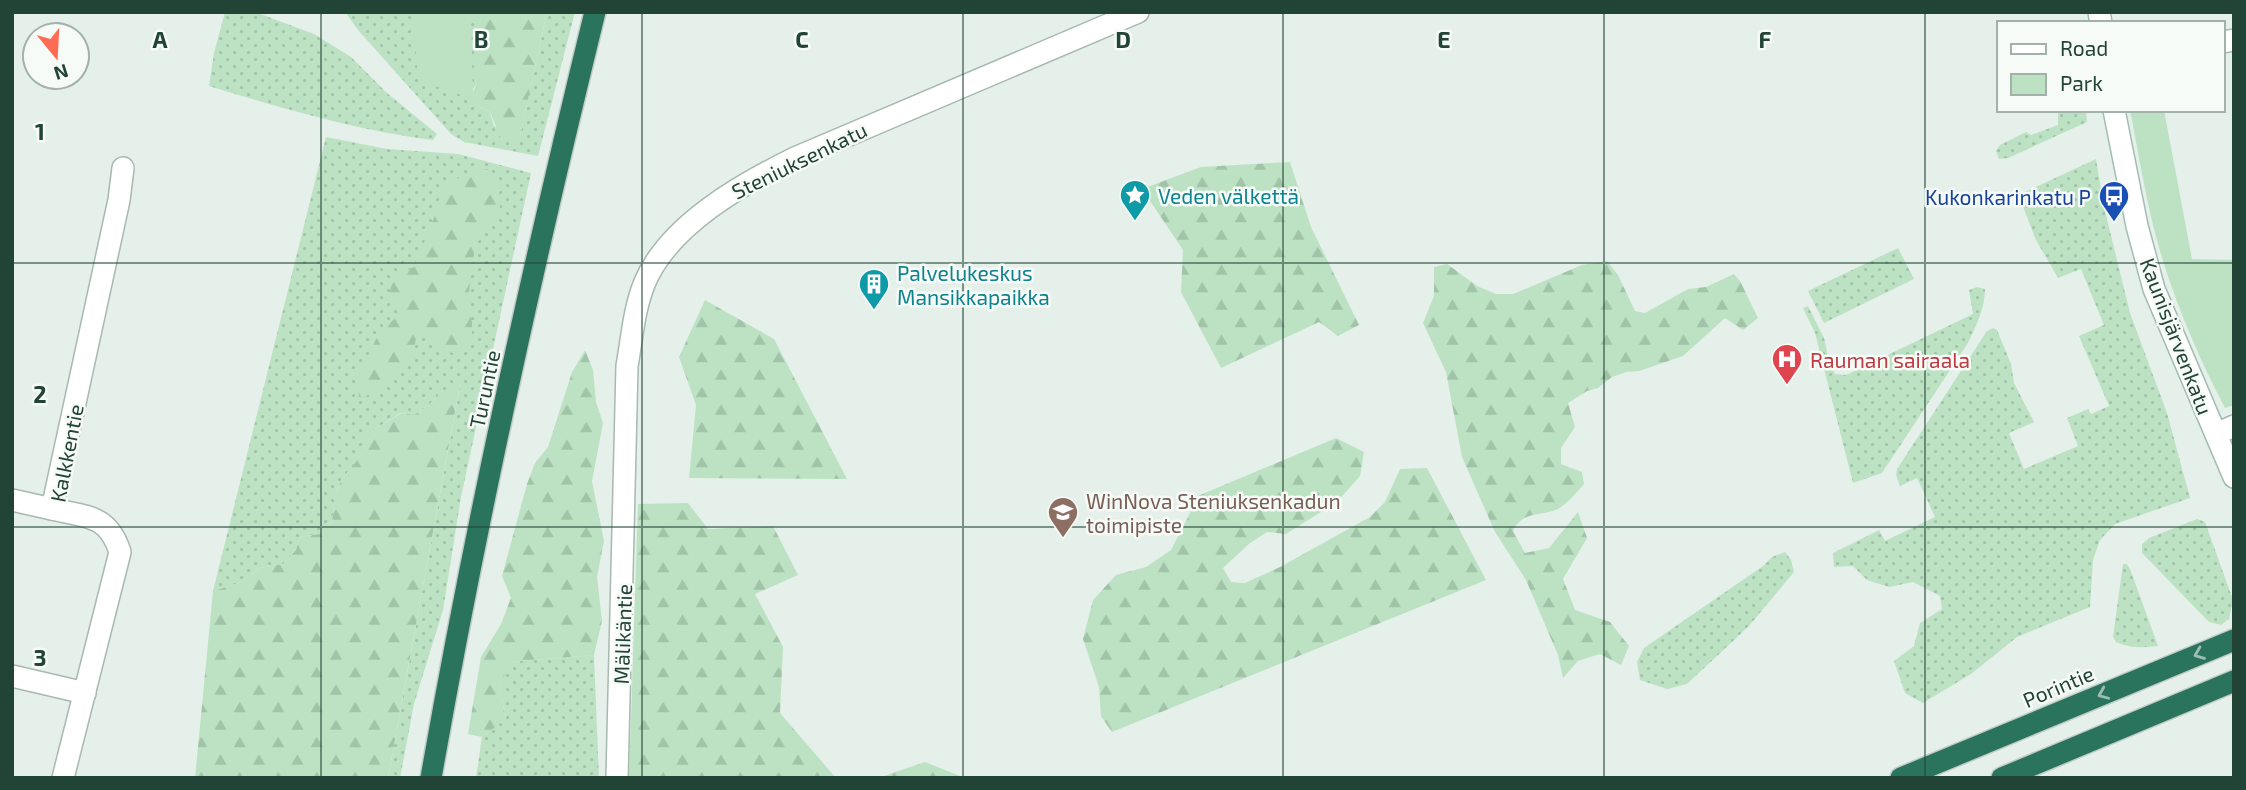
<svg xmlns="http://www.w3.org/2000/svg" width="2246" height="790" viewBox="0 0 2246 790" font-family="'Exo 2',sans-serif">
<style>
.grass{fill:url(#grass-dots)}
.forest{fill:url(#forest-firs)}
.green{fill:#bce2c3}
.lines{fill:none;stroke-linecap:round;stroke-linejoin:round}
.street-casing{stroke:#a7b9b1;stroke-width:24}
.secondary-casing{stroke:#a2bdb1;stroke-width:24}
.highway-casing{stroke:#c1cbc7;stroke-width:24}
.street{stroke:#fff;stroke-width:21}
.secondary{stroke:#fff;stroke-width:21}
.highway{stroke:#2a745d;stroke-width:21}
.oneway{stroke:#9bbeb2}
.grid{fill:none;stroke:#224437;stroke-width:2;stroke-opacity:0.55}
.labels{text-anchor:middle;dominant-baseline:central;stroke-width:5;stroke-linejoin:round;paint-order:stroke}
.street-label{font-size:21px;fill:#224437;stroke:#f7fbf8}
.culture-label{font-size:21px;fill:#0d838f;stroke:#f7fbf8;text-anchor:start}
.transit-label{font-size:21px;fill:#164399;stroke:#f7fbf8;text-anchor:end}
.health-label{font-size:21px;fill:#be3a42;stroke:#f7fbf8;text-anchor:start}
.education-label{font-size:21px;fill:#785e54;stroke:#f7fbf8;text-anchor:start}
.grid-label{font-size:23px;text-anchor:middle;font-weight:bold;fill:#224437;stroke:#f7fbf8;stroke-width:5;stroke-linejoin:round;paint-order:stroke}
</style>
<defs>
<pattern id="grass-dots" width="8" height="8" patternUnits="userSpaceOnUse" patternTransform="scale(1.75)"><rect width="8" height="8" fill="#bce2c3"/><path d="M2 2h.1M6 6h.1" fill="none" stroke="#a1c3a8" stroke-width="1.8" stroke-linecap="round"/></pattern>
<pattern id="forest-firs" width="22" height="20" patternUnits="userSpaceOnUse" patternTransform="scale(1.75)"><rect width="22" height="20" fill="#bce2c3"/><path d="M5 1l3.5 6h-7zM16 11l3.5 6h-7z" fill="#a1c3a8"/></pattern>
</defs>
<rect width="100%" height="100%" fill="#e5f0ea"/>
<g class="grass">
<path d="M225,12H255L314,34L351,57L387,93L437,134L433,140C354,130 285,109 209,86L214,53Z"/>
<path d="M345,12H477V83L472,91L474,104L490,112L494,126L520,136L547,12H575L538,156L464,142L451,134L358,30Z"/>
<path d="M2058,110H2086L2087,122L2008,158L1999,159L1996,151L2000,145L2026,132L2031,135L2058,125Z"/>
<path d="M326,137L387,149L458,154L531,173L461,497L443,610L414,704L400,778H388L460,385L442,391L429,405L414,415L401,413L373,430L361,455L343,478L335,493L332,522L320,534L300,537L296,550L283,564L260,568L239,583L213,591Z"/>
<path d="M2096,159L2104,207L2130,313L2167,413L2190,498L2115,524L2100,540L2093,560L2090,607L2017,637L1971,674L1923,703L1905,693L1894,661L1914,646L1920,623L1942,609L1940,596L1913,582L1889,587L1867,580L1853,566L1834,567L1833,553L1879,530L1885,541L1935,517L1917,478L1900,486L1896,475L1897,469L1987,331L1993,328L1997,330L2011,364L2014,383L2034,422L2009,433L2024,469L2078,446L2067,418L2088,409L2091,414L2109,406L2079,336L2104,325L2081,269L2058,278L2036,240L2020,199L2025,192Z"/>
<path d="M1898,248L1914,279L1824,323L1808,291Z"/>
<path d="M1977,287L1985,289C1985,308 1976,326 1968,343L1882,473L1853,483L1815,333L1803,308L1808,306L1824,338L1830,365L1835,374L1846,375L1973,314L1969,290Z"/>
<path d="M2197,519L2205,522L2233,600L2229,619L2221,625L2209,622L2142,553V544L2149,538Z"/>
<path d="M1785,552L1791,560L1794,572L1749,626L1687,684L1667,689L1640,680L1637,662L1644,648L1763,566L1772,557Z"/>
<path d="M2123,564H2127L2130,569L2158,646C2142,648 2130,648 2116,642L2113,637Z"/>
<path d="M594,655L599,778H476L482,737L506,718L500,689L508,662Z"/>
</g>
<g class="forest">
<path d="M477,12H547L520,136L515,141L501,139L490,112L474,104L470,98L477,83Z"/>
<path d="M1290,162L1311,227L1359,325L1338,336L1319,322L1221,368L1181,292L1183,250L1142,189L1201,167Z"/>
<path d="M488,169L499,188L500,207L475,246L468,299L472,323V333L463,356C441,353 441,336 417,336C414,344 413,356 408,363C397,380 378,393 359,398L357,379L379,333L401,313L389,303C391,279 392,277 414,267L438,208L445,185L472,171Z"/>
<path d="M1607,261L1618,275L1635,311L1645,313L1688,289L1706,287L1734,274L1740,281L1758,318L1743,330L1725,318L1683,356L1639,371L1626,372L1612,377L1598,388L1587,391L1568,403L1575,427L1561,448V464L1582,472L1584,484C1577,492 1567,504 1558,509C1540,517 1523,510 1513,531L1525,553L1549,548L1578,512L1587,538L1563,579L1575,610L1610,622L1629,646L1621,665L1600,654L1578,661L1563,678L1558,655L1526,580L1495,532L1462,457L1446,372L1423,323L1434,296V267L1447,264L1477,286L1496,294H1513L1582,265Z"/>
<path d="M705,300L774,339L847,479L689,478L696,405L679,357Z"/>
<path d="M585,350L593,370L596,402L603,423L592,481L604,541L597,577L602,621L594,655L509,662L500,689L506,719L482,737L468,734L481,657L501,624L511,598L502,576L527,484L535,463L548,447L572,372Z"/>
<path d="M460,384L388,778H195L213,591L239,583L260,568L283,564L296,550L300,537L320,534L332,522L335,493L343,478L361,455L364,439L373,430L402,413L414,415L429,405L442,391Z"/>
<path d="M1336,438L1364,452L1360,476L1337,502L1286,534L1267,532L1250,543L1223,568L1231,582L1245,583L1280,567L1370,517L1385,502L1400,469L1427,468L1486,580L1112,732L1101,716L1099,687L1083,639L1093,600L1116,575L1146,567L1171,550L1192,509L1193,498Z"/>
<path d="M688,503L708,529L773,526L798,575L755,594L783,647L780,713L836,778H629L638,504Z"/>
<path d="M925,762L965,778H878Z"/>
</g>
<g class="green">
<path d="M413,12H471L473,99L418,80Z"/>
<path d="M2130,110H2164L2192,259L2234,260V405L2225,408C2201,362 2180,314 2164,264C2148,214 2140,161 2130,110Z"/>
</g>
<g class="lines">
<g class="street-casing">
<g id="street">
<path d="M2223,42L2234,40"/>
<path d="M2216,434L2234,426"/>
<path d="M12,500L52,509"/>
<path d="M12,676L85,693"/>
<path d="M63,778L120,552C108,514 86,517 52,509L119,200L123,168"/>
<path d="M617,778L627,366C632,338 634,308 645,282C669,225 742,184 795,158L1138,12"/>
</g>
</g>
<g class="secondary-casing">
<g id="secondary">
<path d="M2099,12L2101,23"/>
<path d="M2114,110L2137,226L2154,289L2234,477"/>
</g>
</g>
<g class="highway-casing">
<g id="highway">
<path d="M431,778C476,521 533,265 595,12"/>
<path d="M1901,778L2234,640"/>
<path d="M2002,778L2234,681"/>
</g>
</g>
<use href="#street" class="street"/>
<use href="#secondary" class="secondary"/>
<use href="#highway" class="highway"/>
</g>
<defs><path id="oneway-chevron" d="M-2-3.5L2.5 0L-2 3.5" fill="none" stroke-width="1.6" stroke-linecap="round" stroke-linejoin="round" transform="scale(1.75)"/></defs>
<g class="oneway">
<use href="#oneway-chevron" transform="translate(2199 654) rotate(158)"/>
<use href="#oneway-chevron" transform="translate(2103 694) rotate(157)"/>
</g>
<path class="grid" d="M321,12V778M642,12V778M963,12V778M1283,12V778M1604,12V778M1925,12V778M12,263H2234M12,527H2234"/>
<defs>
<g id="sight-pin" transform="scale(1.575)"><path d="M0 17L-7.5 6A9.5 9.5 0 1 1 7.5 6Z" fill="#0f9aa8" stroke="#f7fbf8"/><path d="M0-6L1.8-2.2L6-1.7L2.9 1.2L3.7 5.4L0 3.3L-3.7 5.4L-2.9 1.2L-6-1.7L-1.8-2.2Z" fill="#fff"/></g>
<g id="bus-pin" transform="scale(1.575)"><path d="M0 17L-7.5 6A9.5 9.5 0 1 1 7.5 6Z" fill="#1a4fb4" stroke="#f7fbf8"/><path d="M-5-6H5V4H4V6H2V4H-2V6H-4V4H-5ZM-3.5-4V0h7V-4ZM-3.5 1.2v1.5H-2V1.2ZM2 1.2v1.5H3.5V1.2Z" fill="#fff"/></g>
<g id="building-pin" transform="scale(1.575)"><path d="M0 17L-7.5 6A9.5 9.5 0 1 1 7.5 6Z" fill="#0f9aa8" stroke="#f7fbf8"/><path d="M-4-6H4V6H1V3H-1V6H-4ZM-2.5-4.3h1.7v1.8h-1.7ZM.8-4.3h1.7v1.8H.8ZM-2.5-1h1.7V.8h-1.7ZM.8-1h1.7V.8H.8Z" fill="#fff"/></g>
<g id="hospital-pin" transform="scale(1.575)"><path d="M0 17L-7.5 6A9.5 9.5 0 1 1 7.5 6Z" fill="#e0444e" stroke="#f7fbf8"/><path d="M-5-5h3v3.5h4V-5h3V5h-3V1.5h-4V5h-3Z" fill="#fff"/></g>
<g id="school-pin" transform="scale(1.575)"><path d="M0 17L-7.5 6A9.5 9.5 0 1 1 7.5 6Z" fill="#8d6e63" stroke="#f7fbf8"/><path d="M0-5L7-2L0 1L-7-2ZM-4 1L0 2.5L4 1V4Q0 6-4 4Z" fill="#fff"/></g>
</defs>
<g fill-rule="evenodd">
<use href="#sight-pin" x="1135" y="195"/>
<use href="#bus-pin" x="2114" y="196"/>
<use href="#building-pin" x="874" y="284"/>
<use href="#hospital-pin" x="1787" y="359"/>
<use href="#school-pin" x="1063" y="512"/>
</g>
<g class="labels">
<g class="street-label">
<text transform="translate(799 160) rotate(-26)">Steniuksenkatu</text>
<text transform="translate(2177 336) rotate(69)">Kaunisjärvenkatu</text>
<text transform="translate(484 389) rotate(-78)">Turuntie</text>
<text transform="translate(66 453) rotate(-79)">Kalkkentie</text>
<text transform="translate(622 634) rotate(-88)">Mälikäntie</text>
<text transform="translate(2058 686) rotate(-23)">Porintie</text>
</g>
<g class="culture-label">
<text x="1158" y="195">Veden välkettä</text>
<text x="897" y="272">Palvelukeskus<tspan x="897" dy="24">Mansikkapaikka</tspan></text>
</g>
<g class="transit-label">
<text x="2091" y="196">Kukonkarinkatu P</text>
</g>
<g class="health-label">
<text x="1810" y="359">Rauman sairaala</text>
</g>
<g class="education-label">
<text x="1086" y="500">WinNova Steniuksenkadun<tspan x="1086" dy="24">toimipiste</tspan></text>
</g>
</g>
<g class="grid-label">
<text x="160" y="48">A</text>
<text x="481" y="48">B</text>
<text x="802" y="48">C</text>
<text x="1123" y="48">D</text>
<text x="1444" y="48">E</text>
<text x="1765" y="48">F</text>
<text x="40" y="140">1</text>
<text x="40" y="403">2</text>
<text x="40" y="666">3</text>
</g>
<rect width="2246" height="790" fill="none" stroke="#224437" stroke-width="28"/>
<rect x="1997" y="21" width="228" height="91" fill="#f7fbf8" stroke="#a2b2ab" stroke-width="2"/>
<rect x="2011" y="44" width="35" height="10" fill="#ffffff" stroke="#a2b2ab" stroke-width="2"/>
<text x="2060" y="56" font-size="21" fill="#224437">Road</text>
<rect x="2011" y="74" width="35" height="21" fill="#bce2c3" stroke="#a2b2ab" stroke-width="2"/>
<text x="2060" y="91" font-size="21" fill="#224437">Park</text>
<g transform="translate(56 56) rotate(162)"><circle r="33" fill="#f7fbf8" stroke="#a2b2ab" stroke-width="2"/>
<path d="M0-5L12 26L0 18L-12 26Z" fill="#ff6c54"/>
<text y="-10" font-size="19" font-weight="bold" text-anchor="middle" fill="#224437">N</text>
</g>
</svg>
